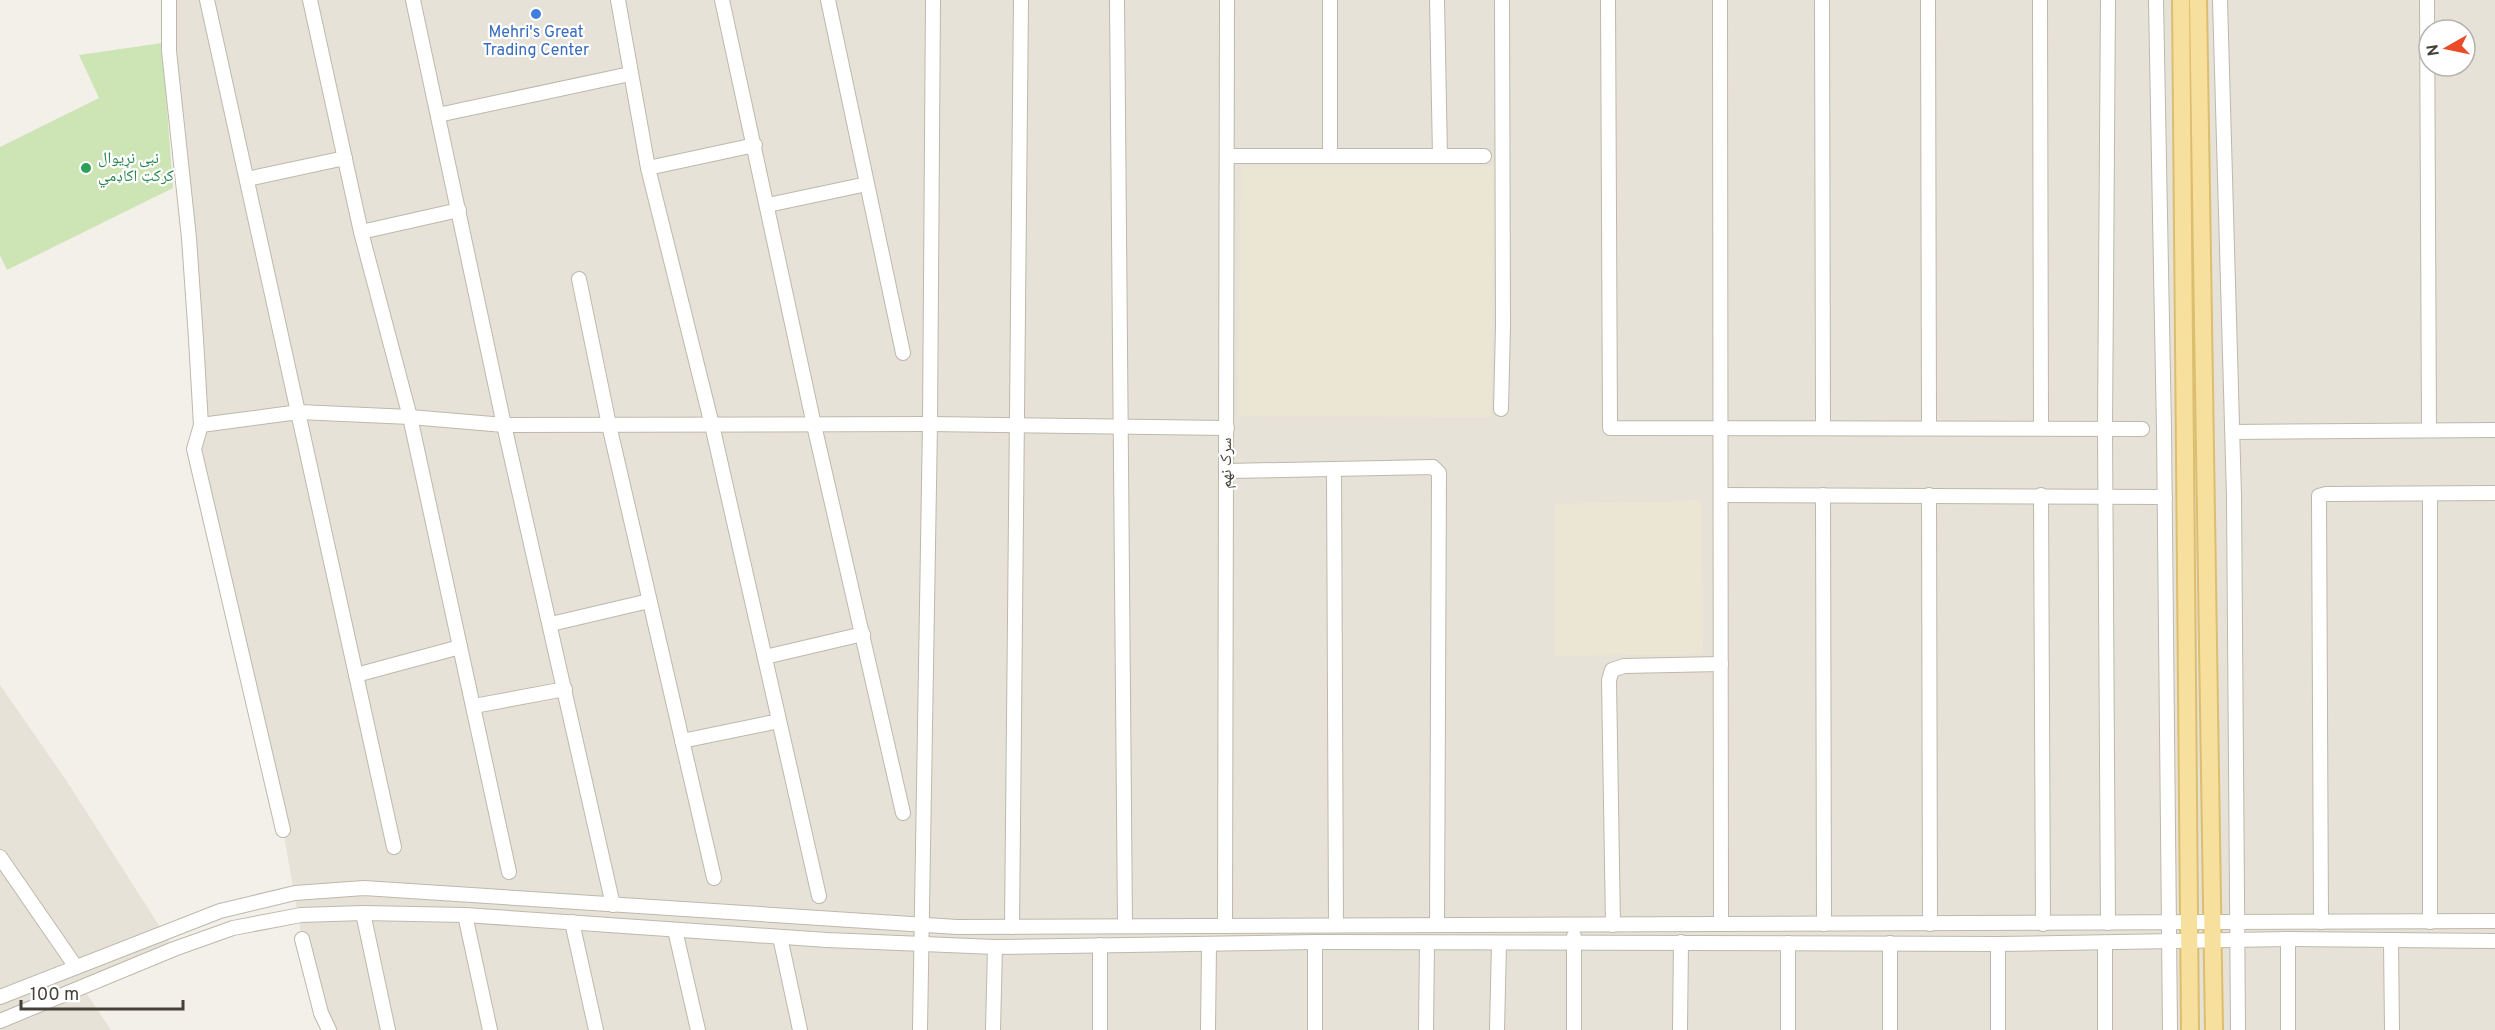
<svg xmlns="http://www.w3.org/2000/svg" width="2495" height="1030" viewBox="0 0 2495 1030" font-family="Overpass,'Noto Naskh Arabic',sans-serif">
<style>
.residential{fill:#e7e2d7;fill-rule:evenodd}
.education{fill:#ebe5d4}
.green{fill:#cde4b5}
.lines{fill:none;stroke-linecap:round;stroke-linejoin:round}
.minor-casing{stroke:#beb8ac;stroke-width:16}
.major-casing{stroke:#dbbe6f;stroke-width:20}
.minor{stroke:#fff;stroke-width:14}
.major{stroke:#f7e09e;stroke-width:16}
.shop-dot{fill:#3f7fe0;stroke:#fff;stroke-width:2}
.leisure-dot{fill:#2e9e5b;stroke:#fff;stroke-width:2}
.labels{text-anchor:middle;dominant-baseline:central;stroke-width:4.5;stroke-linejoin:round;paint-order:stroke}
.shop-label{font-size:16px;fill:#366cbe;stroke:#fff}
.leisure-label{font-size:16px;fill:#27864d;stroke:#fff;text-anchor:start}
.street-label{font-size:16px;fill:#464138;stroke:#fff}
</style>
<rect width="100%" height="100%" fill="#f3f0e9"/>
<g class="residential">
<path d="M169,0H2495V1030H329L302,939L283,830L196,437ZM2429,30H2465V66H2429Z"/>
<path d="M0,685L66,780L174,949L85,991L111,1030H0Z"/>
</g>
<g class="education">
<path d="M1241,166H1494L1491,417L1238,416Z"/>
<path d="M1701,500L1703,654L1555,656V504Z"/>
</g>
<path class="green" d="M162,43L173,188L7,270L0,255V147L99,98L79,55Z"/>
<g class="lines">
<g class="minor-casing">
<g id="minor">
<path d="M169,0V51L189,238L196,339L201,425L194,449L283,830"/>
<path d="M207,0L394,847"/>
<path d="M310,0L361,232L410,417L509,872"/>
<path d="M413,0L504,425L613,905"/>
<path d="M618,0L648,168L712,425L819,896"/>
<path d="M722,0L814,425L903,813"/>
<path d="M828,0L903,353"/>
<path d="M1117,0L1125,925"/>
<path d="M1330,0V156"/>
<path d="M1437,0L1440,156"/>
<path d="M1608,0L1610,428L2142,429"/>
<path d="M1720,0L1721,924"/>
<path d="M1822,0L1823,428"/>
<path d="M1928,0L1929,428"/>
<path d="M2040,0L2041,428"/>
<path d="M2156,0L2164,430L2170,1030"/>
<path d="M2220,0L2234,496L2238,1030"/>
<path d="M2427,0L2429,430"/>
<path d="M438,115L630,74"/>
<path d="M1228,156H1484"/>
<path d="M648,168L755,145"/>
<path d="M247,179L345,158"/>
<path d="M768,205L867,184"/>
<path d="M361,232L459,210"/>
<path d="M579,279L609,425L714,878"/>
<path d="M1501,409L1503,326L1502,0"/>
<path d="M201,425L299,412L410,417L504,425L930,424L1227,428"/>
<path d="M2233,432L2495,430"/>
<path d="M1334,470L1336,925"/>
<path d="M1227,471L1433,467L1439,473L1437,925"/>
<path d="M2430,494V922"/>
<path d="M1721,495L2165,497"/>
<path d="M1823,495L1824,924"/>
<path d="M1929,495L1930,924"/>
<path d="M2041,495L2043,924"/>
<path d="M551,624L649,601"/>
<path d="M765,657L863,634"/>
<path d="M356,675L460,647"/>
<path d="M474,706L565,689"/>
<path d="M682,741L779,721"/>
<path d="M0,857L76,967"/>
<path d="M363,913L388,1030"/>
<path d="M465,915L490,1030"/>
<path d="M572,922L596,1030"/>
<path d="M2321,922L2319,496L2326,494L2495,493"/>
<path d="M2108,923L2105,429L2108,0"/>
<path d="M1613,925L1609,680L1612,670L1624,666L1721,664"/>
<path d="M1225,926L1227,0"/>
<path d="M1012,927L1021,0"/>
<path d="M675,930L698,1030"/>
<path d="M1574,936V1030"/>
<path d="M780,937L800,1030"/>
<path d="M302,939L321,1013L329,1030"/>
<path d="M2391,942L2392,1030"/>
<path d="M1788,943V1030"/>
<path d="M1890,943V1030"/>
<path d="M1100,945V1030"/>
<path d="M0,997L220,911L295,893L364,888L957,927L2495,921"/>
<path d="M0,1021L174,949L233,928L301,915L363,913L465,915L827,940L995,947L1315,942L1998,944L2288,939L2495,941"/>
<path d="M920,1030L930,424L933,0"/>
<path d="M993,1030L995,947"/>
<path d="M1208,1030L1209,945"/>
<path d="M1315,1030V942"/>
<path d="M1426,1030L1427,943"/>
<path d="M1497,1030L1499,944"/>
<path d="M1680,1030L1681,942"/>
<path d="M1998,1030V944"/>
<path d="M2105,1030V944"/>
<path d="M2288,1030V939"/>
</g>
</g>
<g class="major-casing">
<g id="major">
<path d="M2181,0L2190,1030"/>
<path d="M2198,0L2214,1030"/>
</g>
</g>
<use href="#minor" class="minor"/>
<use href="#major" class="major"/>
</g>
<circle class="shop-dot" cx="536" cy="14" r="6"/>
<circle class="leisure-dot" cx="86" cy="168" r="6"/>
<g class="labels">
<g class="shop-label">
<text x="536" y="33">Mehri's Great<tspan x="536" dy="18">Trading Center</tspan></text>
</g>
<g class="leisure-label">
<text x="98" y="159">نبی نړیوال<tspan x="98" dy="18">کرکټ اکاډمي</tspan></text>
</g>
<g class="street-label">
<text transform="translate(1227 463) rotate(-90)">سرک نهم</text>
</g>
</g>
<g transform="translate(2447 48) rotate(261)"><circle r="28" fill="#ffffff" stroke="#b5b3af" stroke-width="1.5"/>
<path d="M0-4.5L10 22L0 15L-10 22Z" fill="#ea4c29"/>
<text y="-9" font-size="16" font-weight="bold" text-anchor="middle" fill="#464138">N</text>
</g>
<path d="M21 1000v9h162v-9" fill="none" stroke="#464138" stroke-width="3"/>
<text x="30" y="1000" font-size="18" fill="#464138" stroke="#ffffff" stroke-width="4.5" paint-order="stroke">100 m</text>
</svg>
